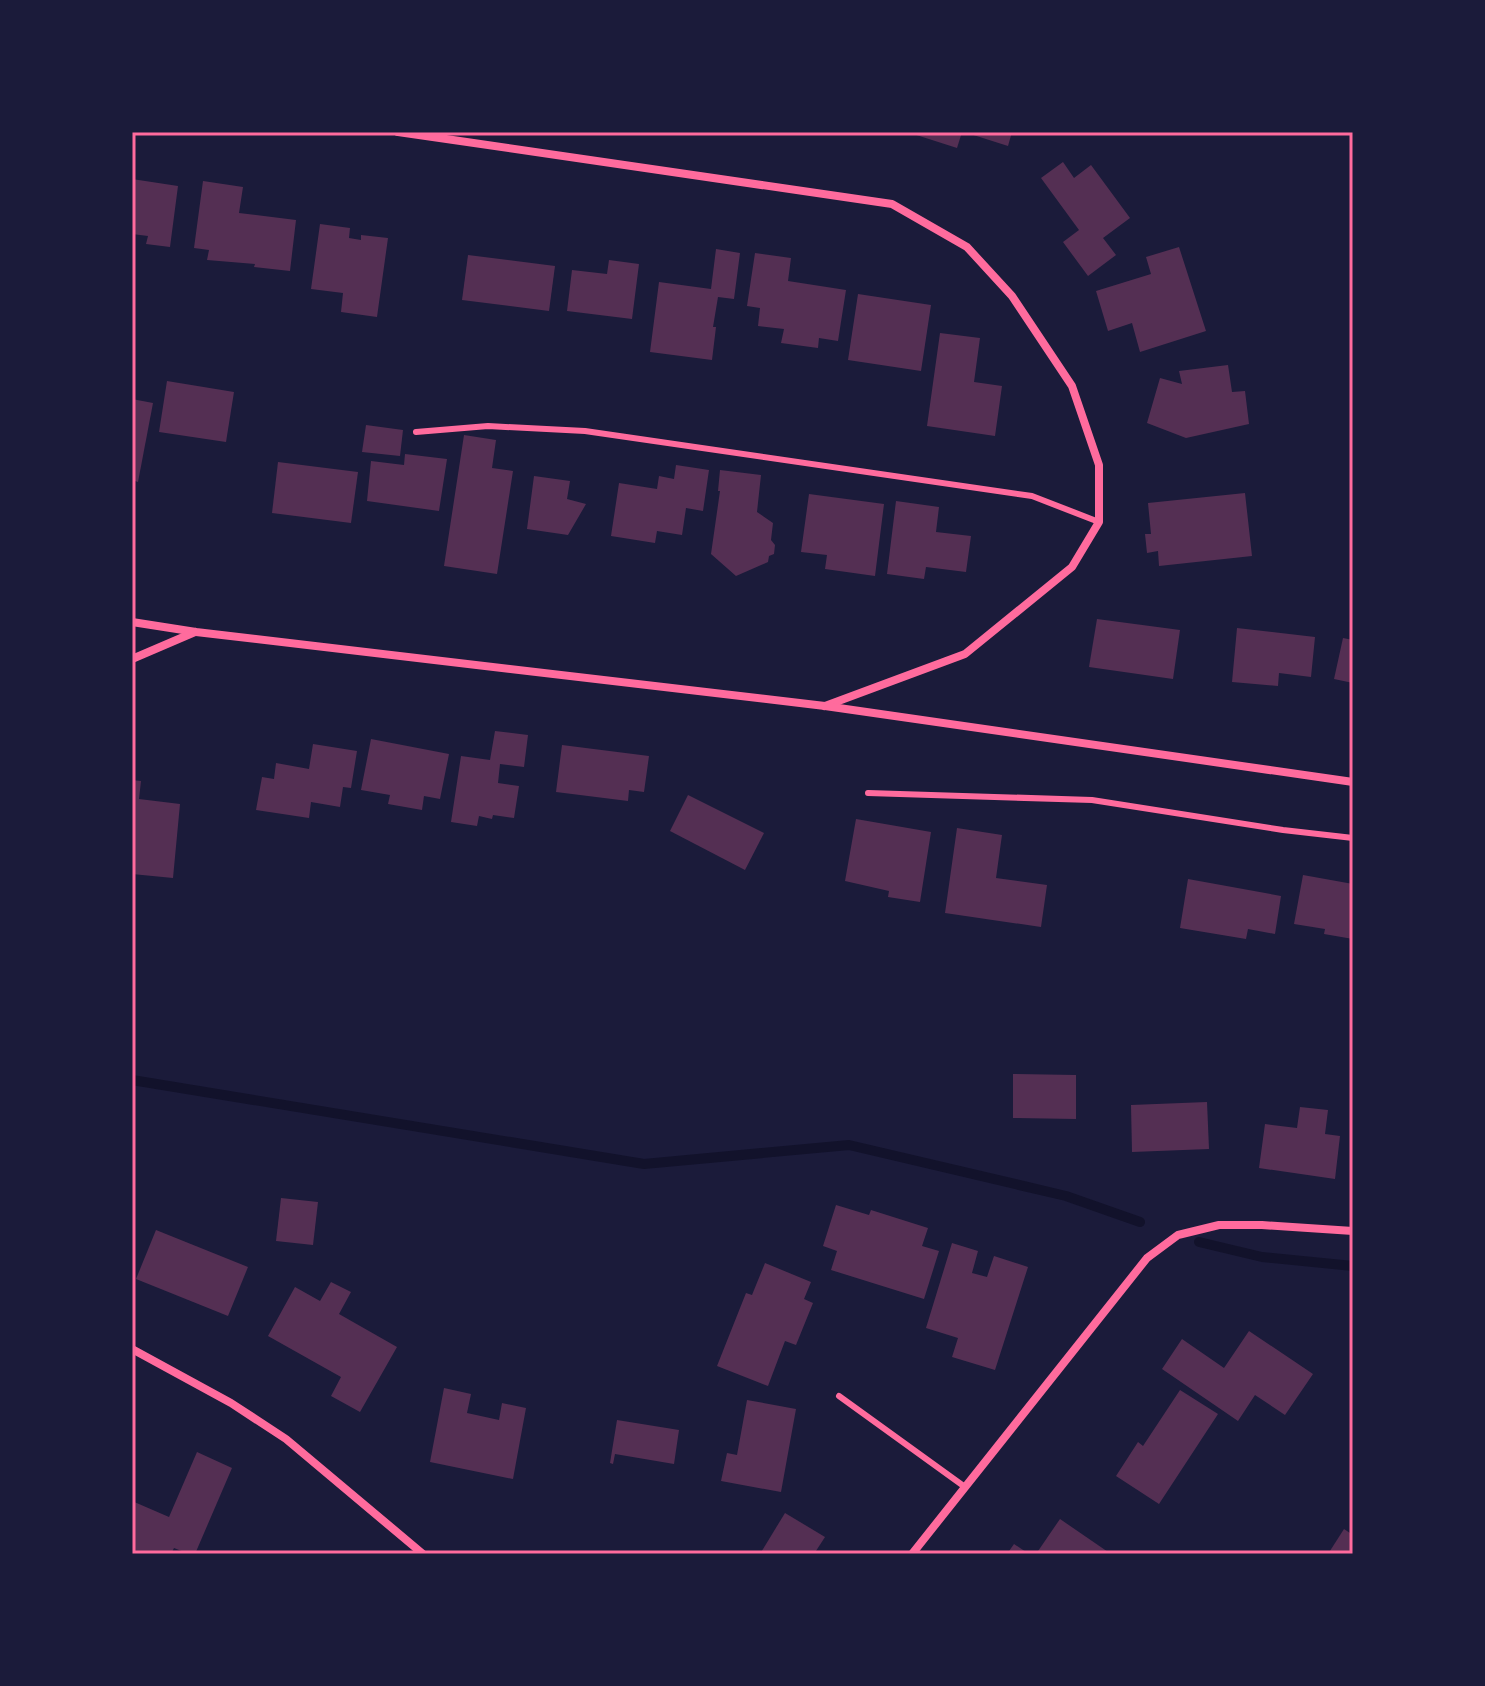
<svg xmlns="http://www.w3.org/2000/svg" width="1485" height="1686" viewBox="0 0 1485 1686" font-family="Jost,sans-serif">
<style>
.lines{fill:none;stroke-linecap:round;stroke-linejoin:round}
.stream{stroke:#12122b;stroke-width:10}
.building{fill:#542f53}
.service{stroke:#ff6b9d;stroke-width:6}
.minor{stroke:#ff6b9d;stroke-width:8}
.neatline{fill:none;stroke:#ff6b9d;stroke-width:3}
</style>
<rect width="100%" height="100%" fill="#1b1b3a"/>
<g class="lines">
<g class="stream">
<path d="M132,1080L644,1164L849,1145L1066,1196L1140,1222"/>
<path d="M1199,1242L1262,1257L1353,1266"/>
</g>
</g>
<g class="building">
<path d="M907,132H962L957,148Z"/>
<path d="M964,132H1012L1008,146Z"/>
<path d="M1063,162L1074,178L1091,165L1130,218L1103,238L1116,255L1088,276L1063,242L1079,230L1041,178Z"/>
<path d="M132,179L178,186L170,247L146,244L148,236L132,234Z"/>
<path d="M203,181L243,187L239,213L296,220L290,271L254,267L255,264L207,260L209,250L194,248Z"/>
<path d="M320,224L350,228L349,238L361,240V235L388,238L377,317L341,312L343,293L311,289Z"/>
<path d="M1179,247L1206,331L1140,352L1132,323L1108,331L1096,291L1151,274L1146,257Z"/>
<path d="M716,249L740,253L734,299L718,297L713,327H716L712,360L650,352L659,282L711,289Z"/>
<path d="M755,253L791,258L788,281L846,290L838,341L819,338L818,348L781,343L784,329L758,326L760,308L747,306Z"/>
<path d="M468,255L555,266L549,311L462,300Z"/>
<path d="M609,260L639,264L632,319L567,311L572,270L607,274Z"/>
<path d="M858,294L931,305L921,371L848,360Z"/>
<path d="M940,333L980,338L974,382L1002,386L995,436L927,426Z"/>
<path d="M1228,365L1232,392L1245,391L1249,424L1186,438L1147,423L1160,378L1182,384L1179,371Z"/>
<path d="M167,381L234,392L226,442L159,432Z"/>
<path d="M132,399L153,403L138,482L132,480Z"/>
<path d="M366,425L403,430L400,456L362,452Z"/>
<path d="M464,435L496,440L492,468L513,471L497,574L444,566Z"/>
<path d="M405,454L447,459L439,511L367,501L371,461L404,465Z"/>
<path d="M278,462L358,472L351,523L272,513Z"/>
<path d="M676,465L709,470L703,511L686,508L682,535L657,531L655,543L611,536L619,483L657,489L659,476L674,479Z"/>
<path d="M720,470L761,475L757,512L773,523L771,540L775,545L774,554L769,556L768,562L736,576L711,554L720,491H718Z"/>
<path d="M534,476L570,481L567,499L586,504L568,535L527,529Z"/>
<path d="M1245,493L1252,556L1159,566L1158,551L1147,553L1145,534H1151L1148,503Z"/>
<path d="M809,494L884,504L875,576L825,569L827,555L801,552Z"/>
<path d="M896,501L939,507L936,532L971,536L966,572L926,567L924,579L887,574Z"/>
<path d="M1097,619L1180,630L1173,679L1089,667Z"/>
<path d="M1237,628L1315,637L1311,677L1279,673L1278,686L1232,682Z"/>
<path d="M1343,638L1353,640V683L1334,679Z"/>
<path d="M495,731L528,735L524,767L500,764L498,783L519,786L514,818L493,815L492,819L479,816L477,826L451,822L461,756L490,760Z"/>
<path d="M371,739L449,754L440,799L424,796L422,810L388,804L390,795L361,790Z"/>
<path d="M313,744L357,751L351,788L343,787L340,807L311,802L309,818L256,810L262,777L274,779L276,763L309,769Z"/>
<path d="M562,745L649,756L644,792L629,790L628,801L556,792Z"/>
<path d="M132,780L141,781L139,799L180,804L173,878L132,874Z"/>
<path d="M688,795L764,833L745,870L670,831Z"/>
<path d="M856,819L931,832L920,902L888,897L889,891L845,881Z"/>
<path d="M957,828L1002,835L996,878L1047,885L1041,927L945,913Z"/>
<path d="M1303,875L1353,884V939L1324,934L1325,929L1294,924Z"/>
<path d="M1188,879L1281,896L1275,934L1248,929L1246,939L1180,928Z"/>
<path d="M1013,1074L1076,1075V1119L1013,1118Z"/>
<path d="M1207,1102L1209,1149L1132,1152L1131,1105Z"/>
<path d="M1300,1107L1328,1110L1325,1134L1340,1136L1335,1179L1259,1168L1265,1124L1297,1128Z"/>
<path d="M281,1198L318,1202L313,1245L276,1241Z"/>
<path d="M836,1205L869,1215L871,1210L928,1228L922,1246L939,1251L924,1299L831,1270L837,1251L823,1246Z"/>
<path d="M156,1230L248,1267L228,1316L136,1279Z"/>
<path d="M952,1243L978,1251L972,1273L987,1277L994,1256L1028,1267L995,1370L952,1357L958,1338L926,1328Z"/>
<path d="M765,1263L811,1282L804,1299L813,1303L796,1345L785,1341L768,1386L717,1366L746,1293L752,1295Z"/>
<path d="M331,1282L351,1292L339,1314L397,1347L360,1412L331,1396L341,1377L268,1336L295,1287L320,1301Z"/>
<path d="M1249,1331L1313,1374L1285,1415L1255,1395L1238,1421L1162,1369L1182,1339L1224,1368Z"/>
<path d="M444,1388L471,1394L467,1413L499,1420L502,1403L526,1408L513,1479L430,1462Z"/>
<path d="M1180,1390L1218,1414L1159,1504L1116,1476L1138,1442L1143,1446Z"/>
<path d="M747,1400L796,1409L781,1492L721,1481L727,1453L737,1455Z"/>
<path d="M617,1420L679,1430L674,1464L615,1454L613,1464L610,1463Z"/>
<path d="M197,1452L232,1468L195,1554H189L174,1548L171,1554H132V1501L169,1517Z"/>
<path d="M785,1513L825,1537L814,1554H760Z"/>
<path d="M1060,1519L1111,1554H1036Z"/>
<path d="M1344,1529L1353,1535V1554H1328Z"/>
<path d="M1014,1544L1029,1554H1007Z"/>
</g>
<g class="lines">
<g class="service">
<path d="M416,432L488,426L585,431L1032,496L1099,522"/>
<path d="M868,793L1092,800L1283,830L1353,838"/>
<path d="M839,1396L965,1487"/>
</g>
<g class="minor">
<path d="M398,132L892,204L967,247L1012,296L1072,386L1099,465V522L1072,567L965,654L825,706"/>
<path d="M132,622L196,632L825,706L1353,782"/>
<path d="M132,659L195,632"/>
<path d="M132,1349L231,1403L286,1439L423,1554"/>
<path d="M912,1554L1147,1258L1178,1235L1219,1225H1262L1353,1231"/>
</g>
</g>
<rect width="1485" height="1686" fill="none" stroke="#1b1b3a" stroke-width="268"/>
<rect x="134" y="134" width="1217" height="1418" class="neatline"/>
</svg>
